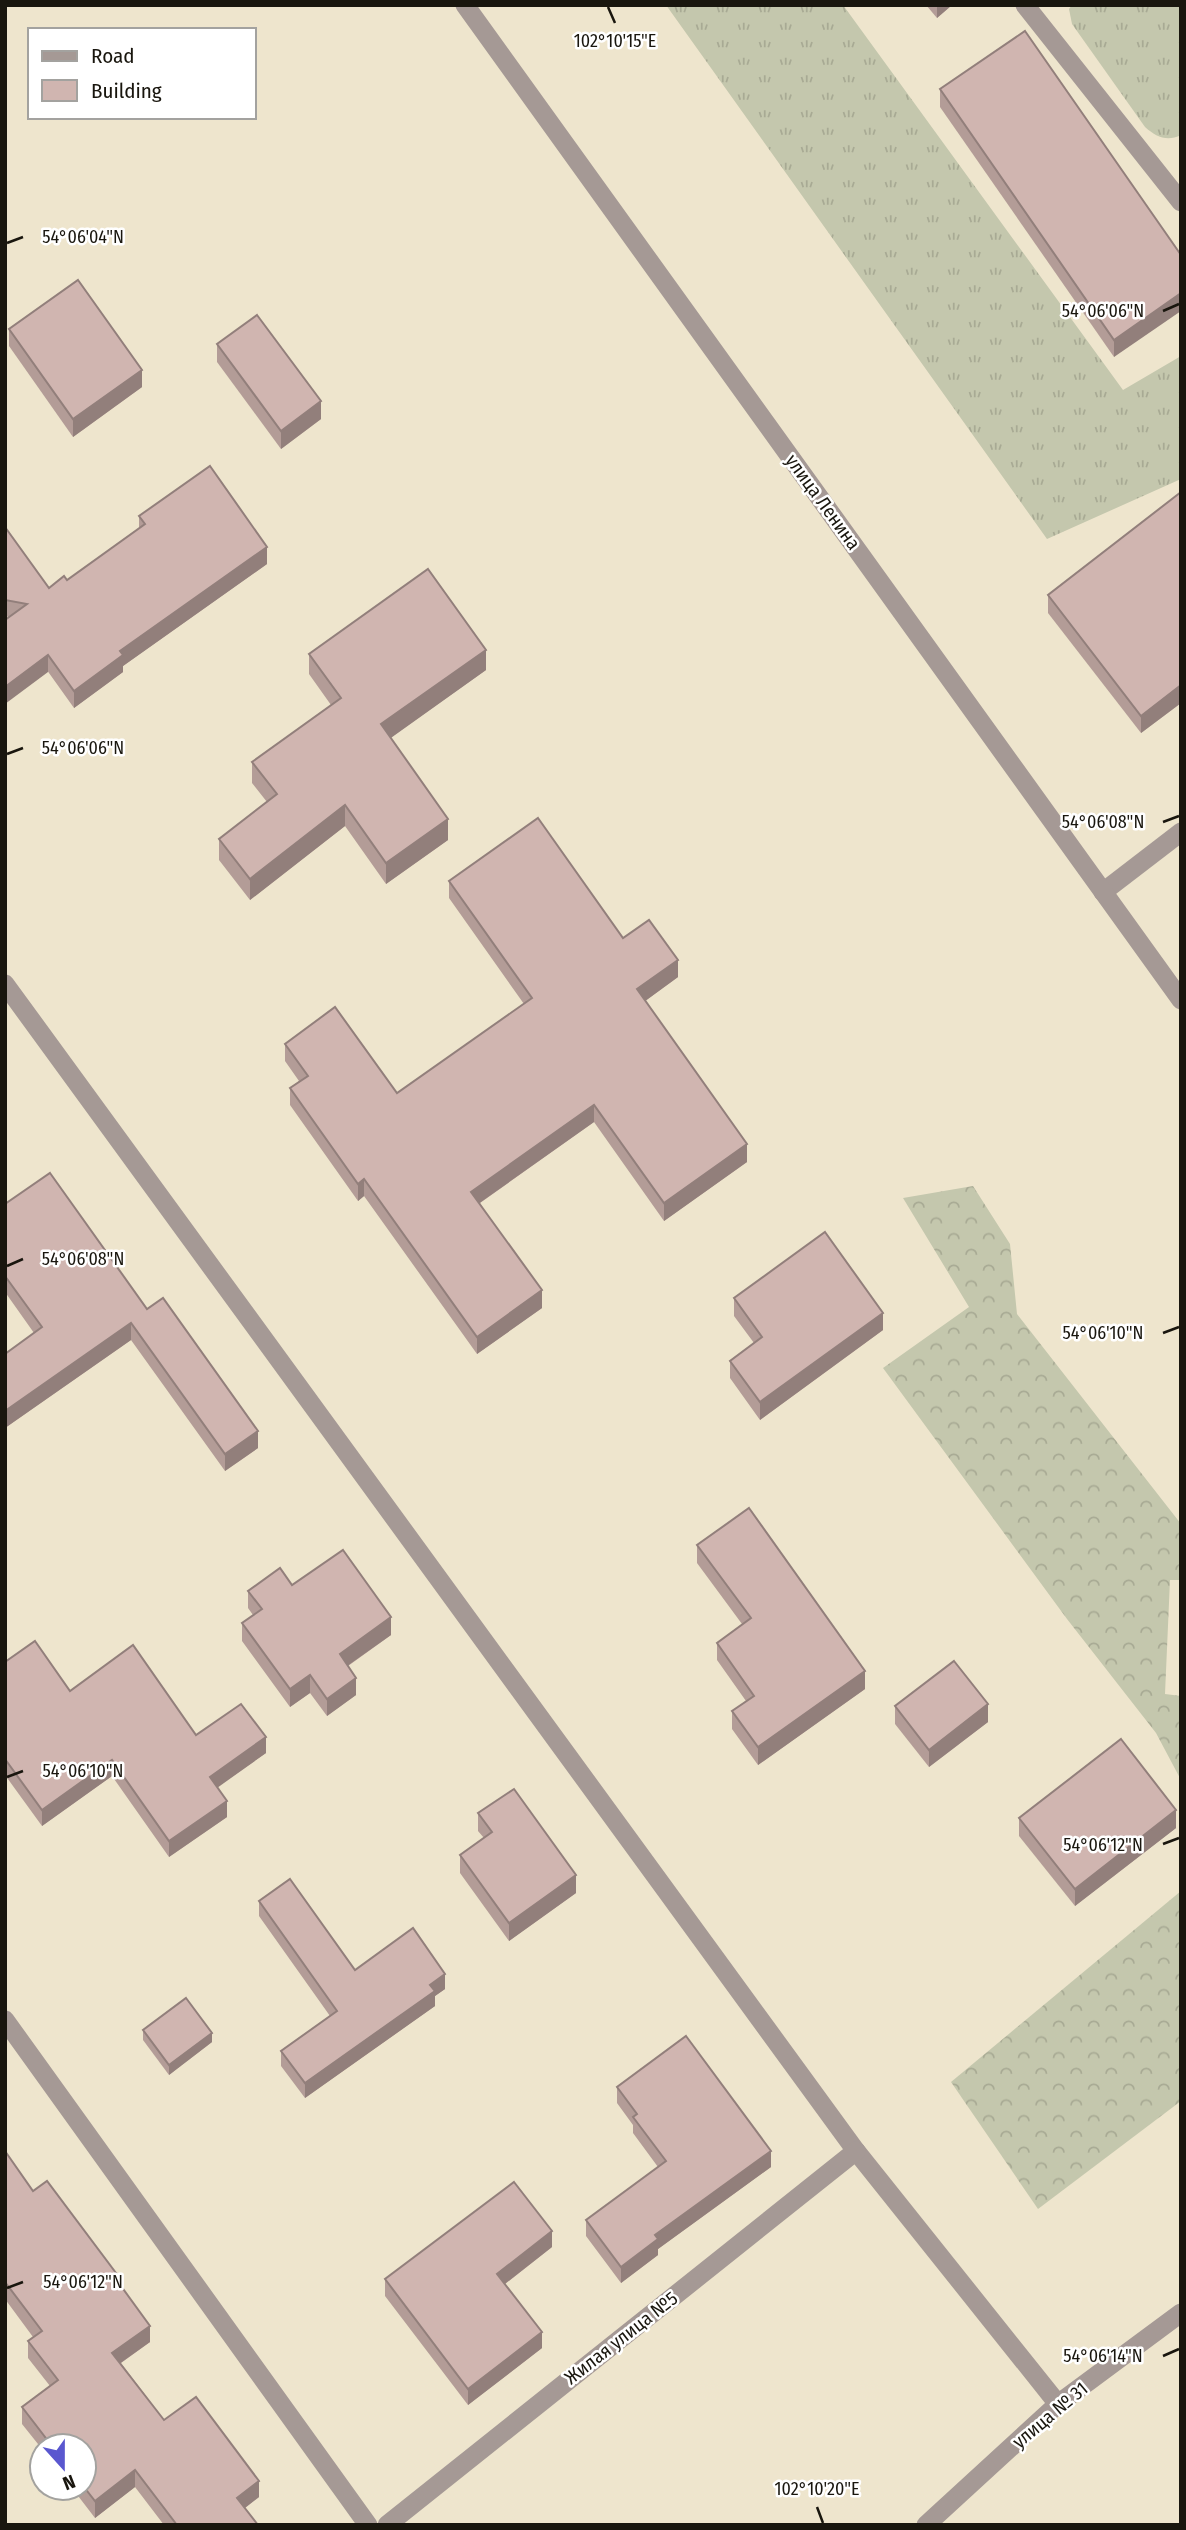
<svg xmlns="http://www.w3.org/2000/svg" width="1186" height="2530" viewBox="0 0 1186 2530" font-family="'Fira Sans Condensed',sans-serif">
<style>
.grass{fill:url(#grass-tufts)}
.forest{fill:url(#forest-crowns)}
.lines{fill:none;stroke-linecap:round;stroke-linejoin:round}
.service{stroke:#a59995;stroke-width:19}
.tertiary{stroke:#a59995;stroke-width:19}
.wall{fill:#b39c97}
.shaded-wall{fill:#927f7b}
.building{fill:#d0b5b0;stroke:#927f7b;stroke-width:2}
.ticks{fill:none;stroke:#19160e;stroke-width:2.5}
.labels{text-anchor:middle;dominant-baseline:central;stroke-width:5;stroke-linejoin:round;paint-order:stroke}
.street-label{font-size:19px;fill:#19160e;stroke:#fff}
.ticks-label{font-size:18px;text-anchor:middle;fill:#19160e;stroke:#fff;stroke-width:5;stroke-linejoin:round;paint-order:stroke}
</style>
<defs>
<pattern id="grass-tufts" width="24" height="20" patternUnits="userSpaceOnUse" patternTransform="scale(1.75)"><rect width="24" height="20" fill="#c4c7ad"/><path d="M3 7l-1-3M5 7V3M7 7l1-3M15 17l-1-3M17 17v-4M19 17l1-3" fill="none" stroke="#a8aa94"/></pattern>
<pattern id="forest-crowns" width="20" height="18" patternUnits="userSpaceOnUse" patternTransform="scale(1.75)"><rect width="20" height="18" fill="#c4c7ad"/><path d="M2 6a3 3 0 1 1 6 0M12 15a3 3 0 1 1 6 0" fill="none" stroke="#a8aa94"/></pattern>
</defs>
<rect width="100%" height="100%" fill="#eee5cd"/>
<g class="grass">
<path d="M666,5H843L1123,390L1181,356V479L1047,539Z"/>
<path d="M1072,5H1181V135C1167,142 1156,137 1145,127L1072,24L1069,9Z"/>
</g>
<g class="forest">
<path d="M973,1186L1010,1244L1017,1314L1181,1524V1580H1170L1165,1694L1181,1696V1780L1156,1733L1067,1619L883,1368L969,1307L903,1198Z"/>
<path d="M1181,1891V2101L1038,2209L951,2082Z"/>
</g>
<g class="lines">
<g class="service">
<path d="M1025,5L1181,202"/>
<path d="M1103,892L1181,832"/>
<path d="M5,984L856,2151L1058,2404"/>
<path d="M5,2020L368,2525"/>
<path d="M387,2525L856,2151"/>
<path d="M926,2525L1058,2404L1181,2313"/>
</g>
<path class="tertiary" d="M465,5L1181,1000"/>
</g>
<g class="wall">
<path d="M926,5H952L937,18Z"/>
<path d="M940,89L1181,255L1114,357L940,107Z"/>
<path d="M9,329L142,387L73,437L9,346Z"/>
<path d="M217,344L321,419L281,449L217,362Z"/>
<path d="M1181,492V703L1141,733L1048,613V595Z"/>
<path d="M139,516L267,564L123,666V672L74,708L9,617L5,616V527L49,588L67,580L139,528Z"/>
<path d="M309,654L486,670L390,738L448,840L386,884L345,826L250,900L219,860V839L267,802L252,783V762L331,705L309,674Z"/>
<path d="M449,881L623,938L678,977L645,1001L747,1162L664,1221L594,1122L480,1203L542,1308L477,1354L364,1196L358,1201L290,1105V1088L299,1081L285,1061V1044L397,1093L524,1004L449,898Z"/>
<path d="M5,1204L147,1309L258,1448L225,1471L131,1340L5,1428V1354L34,1333L5,1292Z"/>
<path d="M734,1298L883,1330L760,1420L730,1378V1361L754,1343L734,1316Z"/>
<path d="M697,1545L865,1689L758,1765L732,1729V1711L746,1701L717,1660V1643L742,1624L697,1563Z"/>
<path d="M292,1585L391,1635L348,1666L356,1695L327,1716L310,1693L290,1707L242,1641V1623L253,1615L248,1608V1591Z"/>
<path d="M5,1662L70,1691L196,1735L266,1753L217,1787L227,1817L169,1857L112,1776L42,1826L5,1775Z"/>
<path d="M895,1706L988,1722L929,1767L895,1724Z"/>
<path d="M478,1813L576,1893L509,1941L460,1873V1855L484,1838L478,1831Z"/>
<path d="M1019,1818L1176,1828L1075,1906L1019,1836Z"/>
<path d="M259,1901L355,1970L445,1989L435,1996V2006L305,2098L281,2066V2051L330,2016L259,1916Z"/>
<path d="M143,2030L212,2042L169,2075L143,2040Z"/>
<path d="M617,2087L771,2167L658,2249V2255L621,2283L586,2236V2220L658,2167L633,2133V2125L617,2103Z"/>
<path d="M5,2151L33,2191L116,2279L150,2342L121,2363L164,2420L259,2497L245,2508L258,2525H164L135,2487L95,2518L72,2488H84V2446H42V2449L22,2424V2407L50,2386L28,2358V2341L33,2337L5,2299Z"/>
<path d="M552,2247L505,2284L542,2348L468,2405L385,2296V2279Z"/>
</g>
<g class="shaded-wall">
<path d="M937,5H952L937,18Z"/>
<path d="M1181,293V311L1114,357V340Z"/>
<path d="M142,370V387L73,437V419Z"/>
<path d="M321,401V419L281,449V431Z"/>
<path d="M267,547V564L123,666V672L74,708V691L120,651Z"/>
<path d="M486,650V670L381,745V724Z"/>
<path d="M48,655V672L5,704V687Z"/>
<path d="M1181,685V703L1141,733V716Z"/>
<path d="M345,805V826L250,900V879Z"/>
<path d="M448,819V840L386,884V863Z"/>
<path d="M678,960V977L637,1007V989Z"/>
<path d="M594,1105V1122L471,1209V1192Z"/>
<path d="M747,1144V1162L664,1221V1203Z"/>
<path d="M364,1179V1196L358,1201V1184Z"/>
<path d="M542,1290V1308L477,1354V1337Z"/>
<path d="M883,1313V1330L760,1420V1402Z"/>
<path d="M131,1323V1340L5,1428V1411Z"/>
<path d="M258,1431V1448L225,1471V1454Z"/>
<path d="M391,1617V1635L340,1671V1654Z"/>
<path d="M865,1671V1689L758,1765V1747Z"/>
<path d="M310,1675V1693L290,1707V1689Z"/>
<path d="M356,1678V1695L327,1716V1699Z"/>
<path d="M988,1704V1722L929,1767V1750Z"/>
<path d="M266,1737V1753L210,1793V1777Z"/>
<path d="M112,1760V1776L42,1826V1810Z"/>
<path d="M227,1801V1817L169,1857V1841Z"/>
<path d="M1176,1810V1828L1075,1906V1889Z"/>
<path d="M576,1875V1893L509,1941V1923Z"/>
<path d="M445,1974V1989L435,1996V2006L305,2098V2083L430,1985Z"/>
<path d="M212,2033V2042L169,2075V2065Z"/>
<path d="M771,2151V2167L658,2249V2255L621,2283V2267L655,2235Z"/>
<path d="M552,2231V2247L497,2290V2274Z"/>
<path d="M150,2326V2342L112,2369V2353Z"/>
<path d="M542,2332V2348L468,2405V2389Z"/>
<path d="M135,2470V2487L95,2518V2501Z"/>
<path d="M259,2481V2497L237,2514V2498Z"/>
</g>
<g class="building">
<path d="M1025,31L1181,255V293L1114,340L940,89Z"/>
<path d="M78,280L142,370L73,419L9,329Z"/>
<path d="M257,315L321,401L281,431L217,344Z"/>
<path d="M210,466L267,547L120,651L123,655L74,691L48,655L5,687V620L27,604L5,600V527L49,588L64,576L67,580L145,524L139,516Z"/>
<path d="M1181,492V685L1141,716L1048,595Z"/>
<path d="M428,569L486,650L381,724L448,819L386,863L345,805L250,879L219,839L277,794L252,762L341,698L309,654Z"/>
<path d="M538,818L623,938L649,920L678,960L637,989L747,1144L664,1203L594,1105L471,1192L542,1290L477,1337L364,1179L358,1184L290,1088L308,1076L285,1044L335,1007L397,1093L532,998L449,881Z"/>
<path d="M50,1173L147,1309L163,1298L258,1431L225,1454L131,1323L5,1411V1354L42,1327L5,1276V1204Z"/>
<path d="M825,1232L883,1313L760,1402L730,1361L762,1337L734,1298Z"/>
<path d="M749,1508L865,1671L758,1747L732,1711L754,1696L717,1643L751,1618L697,1545Z"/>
<path d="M343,1550L391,1617L340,1654L356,1678L327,1699L310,1675L290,1689L242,1623L262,1609L248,1591L280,1568L292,1585Z"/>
<path d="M35,1641L70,1691L133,1645L196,1735L241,1704L266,1737L210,1777L227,1801L169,1841L112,1760L42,1810L5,1759V1662Z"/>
<path d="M954,1661L988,1704L929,1750L895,1706Z"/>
<path d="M1121,1739L1176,1810L1075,1889L1019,1818Z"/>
<path d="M514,1789L576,1875L509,1923L460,1855L492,1832L478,1813Z"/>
<path d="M290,1879L355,1970L413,1928L445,1974L430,1985L435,1991L305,2083L281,2051L337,2011L259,1901Z"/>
<path d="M186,1998L212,2033L169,2065L143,2030Z"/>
<path d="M686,2036L771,2151L655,2235L658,2239L621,2267L586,2220L666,2161L633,2117L637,2114L617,2087Z"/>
<path d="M5,2151L33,2191L47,2181L116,2273L113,2275L150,2326L112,2353L164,2420L196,2397L259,2481L237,2498L258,2525H177L135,2470L95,2501L84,2487V2446H52L22,2407L58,2380L28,2341L42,2331L5,2282Z"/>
<path d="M514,2182L552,2231L497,2274L542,2332L468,2389L385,2279Z"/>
</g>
<path class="ticks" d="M608,7L615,23M7,243L23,237M1163,311L1179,304M7,754L23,748M1163,822L1179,816M7,1266L23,1259M1163,1333L1179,1327M7,1777L23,1771M1163,1844L1179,1838M7,2288L23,2282M1163,2356L1179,2349M817,2507L823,2523"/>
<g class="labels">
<g class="street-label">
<text transform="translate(823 502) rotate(54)">улица Ленина</text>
<text transform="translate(621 2338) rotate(-38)">Жилая улица №5</text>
<text transform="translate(1050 2415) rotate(-40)">улица № 31</text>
</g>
</g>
<g class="ticks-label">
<text x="615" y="47">102°10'15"E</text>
<text x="83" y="243">54°06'04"N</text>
<text x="1103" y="317">54°06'06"N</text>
<text x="83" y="754">54°06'06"N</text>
<text x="1103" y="828">54°06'08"N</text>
<text x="83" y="1265">54°06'08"N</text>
<text x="1103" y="1339">54°06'10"N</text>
<text x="83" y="1777">54°06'10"N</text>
<text x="1103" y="1851">54°06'12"N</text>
<text x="83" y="2288">54°06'12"N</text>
<text x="1103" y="2362">54°06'14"N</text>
<text x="817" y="2495">102°10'20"E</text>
</g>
<rect width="1186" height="2530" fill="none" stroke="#19160e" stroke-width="14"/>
<rect x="28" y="28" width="228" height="91" fill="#ffffff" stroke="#a3a29f" stroke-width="2"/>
<rect x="42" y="51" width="35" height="10" fill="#a59995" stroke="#a3a29f" stroke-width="2"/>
<text x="91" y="63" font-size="21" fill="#19160e">Road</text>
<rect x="42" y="80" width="35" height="21" fill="#d0b5b0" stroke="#a3a29f" stroke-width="2"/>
<text x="91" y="98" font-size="21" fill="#19160e">Building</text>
<g transform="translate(63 2467) rotate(159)"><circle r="33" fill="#ffffff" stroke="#a3a29f" stroke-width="2"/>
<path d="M0-5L12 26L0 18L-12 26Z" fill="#5a57cf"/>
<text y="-10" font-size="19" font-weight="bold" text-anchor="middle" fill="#19160e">N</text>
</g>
</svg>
